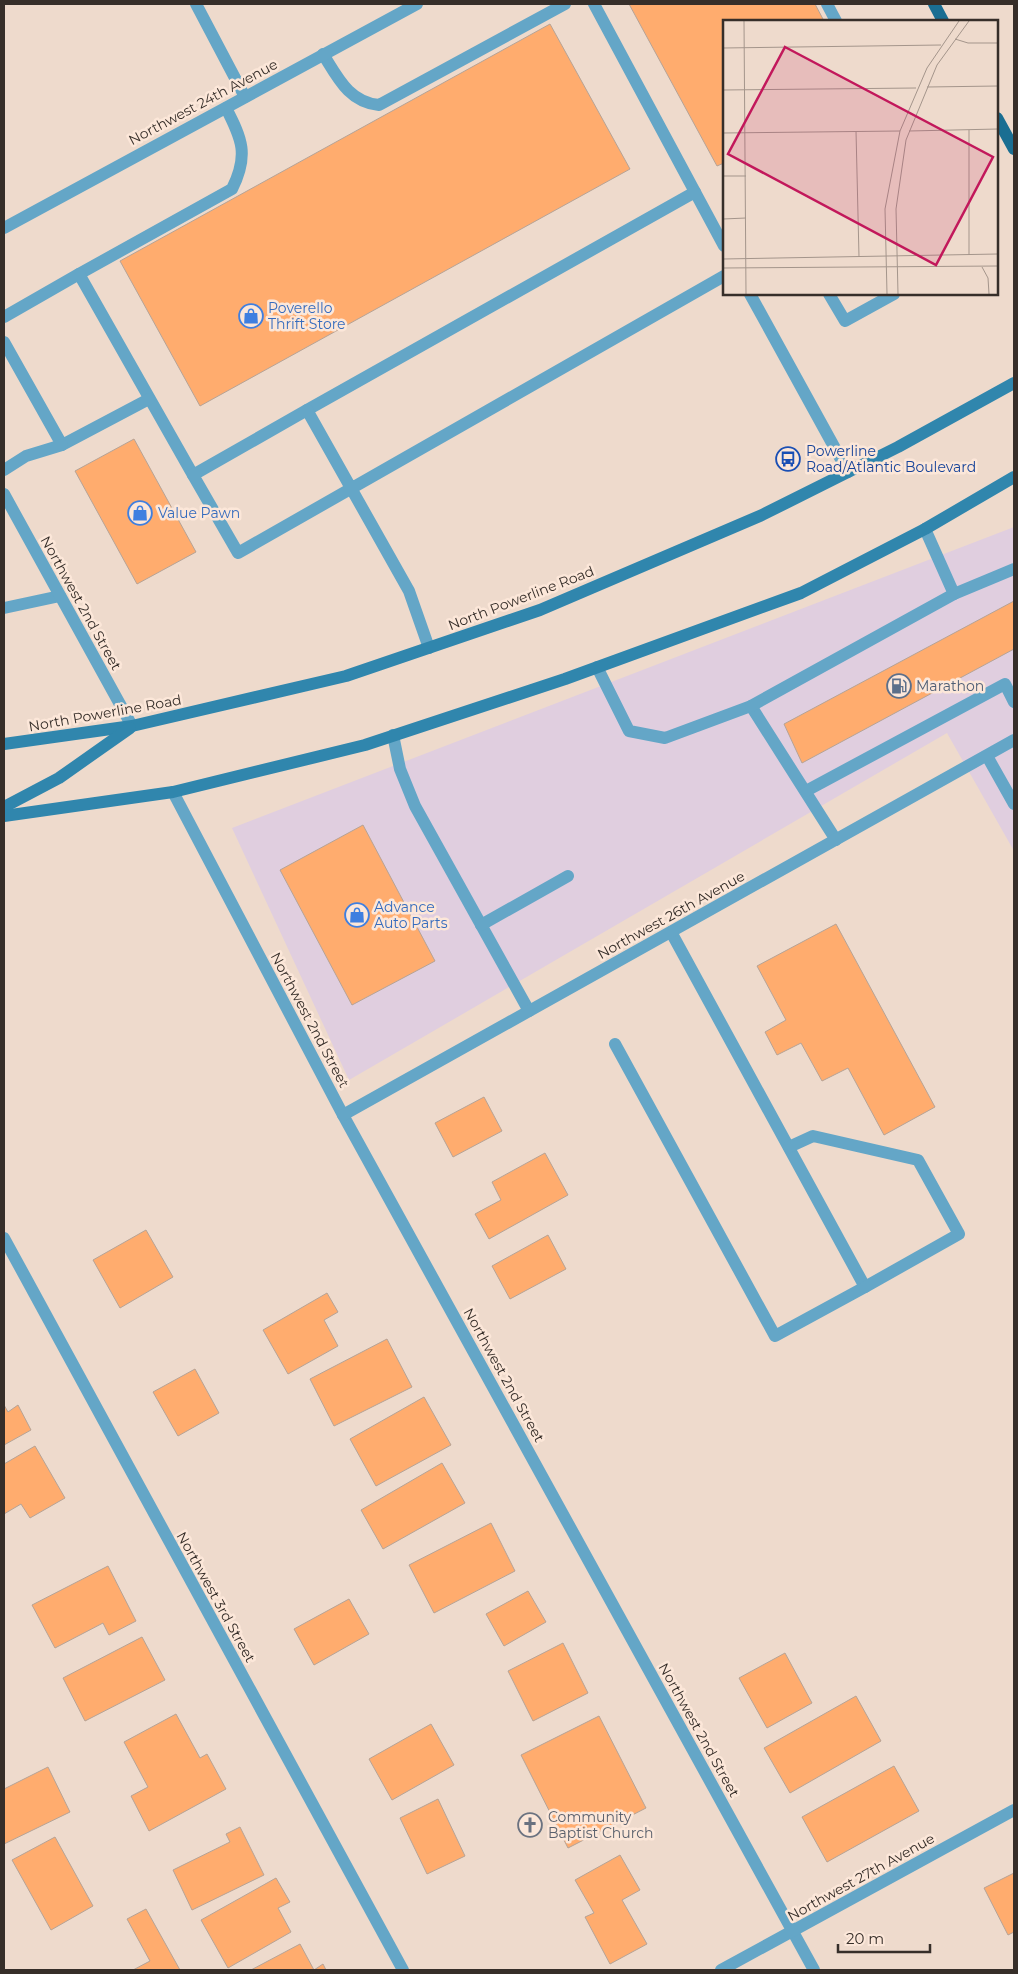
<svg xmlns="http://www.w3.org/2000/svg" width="1018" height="1974" viewBox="0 0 1018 1974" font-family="Montserrat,sans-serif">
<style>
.commercial{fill:#e0cedf}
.building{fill:#ffac6e;stroke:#b6a396}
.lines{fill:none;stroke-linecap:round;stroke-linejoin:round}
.service{stroke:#64a6c7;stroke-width:12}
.minor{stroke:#64a6c7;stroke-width:12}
.tertiary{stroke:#64a6c7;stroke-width:12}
.secondary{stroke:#3086ad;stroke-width:12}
.primary{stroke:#1a6e92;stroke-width:12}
.labels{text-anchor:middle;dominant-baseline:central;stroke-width:5;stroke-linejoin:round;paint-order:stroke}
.street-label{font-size:14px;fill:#362e29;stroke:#fce7d9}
.shop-label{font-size:14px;fill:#366cbe;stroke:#fce7d9;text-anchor:start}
.transit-label{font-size:14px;fill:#164399;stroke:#fce7d9;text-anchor:start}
.service-label{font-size:14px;fill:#4e5e75;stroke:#fce7d9;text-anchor:start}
.worship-label{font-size:14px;fill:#5b616d;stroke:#fce7d9;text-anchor:start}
.inset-road{fill:none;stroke:#a4958b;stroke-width:1}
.view{fill:#c2185b;fill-opacity:0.15;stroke:#c2185b;stroke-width:2.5}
.inset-edge{fill:none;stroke:#362e29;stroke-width:2.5}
</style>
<rect width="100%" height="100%" fill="#eedacc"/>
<path class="commercial" d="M1014,527V851L947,733L349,1080L232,828Z"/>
<g class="building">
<path d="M629,4H815L824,21H724V163L717,166Z"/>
<path d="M550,24L630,169L200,406L120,261Z"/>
<path d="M134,439L196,552L137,584L75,471Z"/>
<path d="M1014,601V649L802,763L784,724Z"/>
<path d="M363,825L435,961L352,1005L280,870Z"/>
<path d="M836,924L935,1107L884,1135L848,1068L822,1081L801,1043L777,1055L765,1032L786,1020L757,966Z"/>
<path d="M484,1097L502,1131L453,1157L435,1123Z"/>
<path d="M545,1153L568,1195L489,1239L475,1214L501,1200L492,1182Z"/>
<path d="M146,1230L173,1277L120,1308L93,1260Z"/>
<path d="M548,1235L566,1269L510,1299L492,1266Z"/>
<path d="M327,1293L338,1312L324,1320L338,1346L288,1374L263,1330Z"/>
<path d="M387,1339L412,1387L334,1426L310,1379Z"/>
<path d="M195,1369L219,1413L178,1436L153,1392Z"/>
<path d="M424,1397L451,1445L376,1486L350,1439Z"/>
<path d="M4,1405L8,1412L18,1405L31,1430L4,1445Z"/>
<path d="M35,1446L65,1498L30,1518L21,1504L4,1514V1464Z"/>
<path d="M442,1463L465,1503L383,1549L361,1510Z"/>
<path d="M491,1523L515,1571L434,1613L409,1565Z"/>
<path d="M108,1566L136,1621L109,1635L103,1623L55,1648L32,1605Z"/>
<path d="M528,1591L546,1622L504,1646L486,1614Z"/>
<path d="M349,1599L369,1634L314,1665L294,1629Z"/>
<path d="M142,1637L165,1680L85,1721L63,1678Z"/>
<path d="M563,1643L588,1693L533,1721L508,1671Z"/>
<path d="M785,1653L812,1703L767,1728L739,1678Z"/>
<path d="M856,1696L881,1741L790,1793L764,1748Z"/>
<path d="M176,1714L200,1758L207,1754L226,1789L149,1831L131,1796L148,1787L124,1742Z"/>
<path d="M599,1716L646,1808L568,1848L521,1755Z"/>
<path d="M431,1724L454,1765L392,1800L369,1759Z"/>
<path d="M894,1766L919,1811L827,1862L802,1817Z"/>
<path d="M48,1767L70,1812L4,1844V1789Z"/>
<path d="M438,1799L465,1856L427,1874L400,1818Z"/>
<path d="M240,1827L264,1875L192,1910L173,1870L230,1842L226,1834Z"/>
<path d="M55,1837L93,1906L51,1930L12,1860Z"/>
<path d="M620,1855L640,1890L622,1900L647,1944L610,1964L585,1917L594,1913L575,1880Z"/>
<path d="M1014,1873V1932L1008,1935L984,1888Z"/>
<path d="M276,1878L290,1902L278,1908L291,1932L228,1968L201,1920Z"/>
<path d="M146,1909L180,1970H133L150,1961L127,1919Z"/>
<path d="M300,1944L314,1970L323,1964L326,1970H251Z"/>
</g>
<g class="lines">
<g class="service">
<path d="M196,4L245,97"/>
<path d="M594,4L695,192"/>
<path d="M827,4L836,21"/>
<path d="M323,54C338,78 349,102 379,105L565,4"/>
<path d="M79,274L232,189C249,155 242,139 226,108"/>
<path d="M750,294L848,472"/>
<path d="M829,294L845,321L894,294"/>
<path d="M4,317L79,274L193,475"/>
<path d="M4,342L62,445L149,399"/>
<path d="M307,410L695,192L724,246"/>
<path d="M4,470L26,456L62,445"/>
<path d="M925,529L954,594"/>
<path d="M4,608L60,596"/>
<path d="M429,648L409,591L307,410L193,475L238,553L724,276"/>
<path d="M597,667L629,731L665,738L751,706L836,840"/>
<path d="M751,706L954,594L1014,569"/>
<path d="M393,735L400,769L415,806L529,1011"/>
<path d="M987,756L1014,804"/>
<path d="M806,791L1005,684L1014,702"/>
<path d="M481,925L568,876"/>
<path d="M615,1044L775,1336L865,1287L671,932"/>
<path d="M789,1147L813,1136L918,1160L959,1234L865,1287"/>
</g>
<g class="minor">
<path d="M4,228L417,4"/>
<path d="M4,494L132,726"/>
<path d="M173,792L343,1115L814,1970"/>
<path d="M343,1115L1014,740"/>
<path d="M4,1238L403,1970"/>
</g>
<path class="tertiary" d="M721,1970L1014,1810"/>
<g class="secondary">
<path d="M4,744L132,726L346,676L540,610L762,515L898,447L1014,383"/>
<path d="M4,807L59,778L130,728"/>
<path d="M4,816L173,792L365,745L565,679L801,593L925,529L1014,477"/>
</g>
<g class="primary">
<path d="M934,4L943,21"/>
<path d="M997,118L1014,149"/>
</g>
</g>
<defs>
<g id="shop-ring" transform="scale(1.25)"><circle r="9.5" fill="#fce7d9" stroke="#3f7fe0" stroke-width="1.5"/><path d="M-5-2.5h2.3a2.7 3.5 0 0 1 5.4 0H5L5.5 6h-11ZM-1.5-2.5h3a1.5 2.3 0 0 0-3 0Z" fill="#3f7fe0"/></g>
<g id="bus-ring" transform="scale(1.25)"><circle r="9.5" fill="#fce7d9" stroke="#1a4fb4" stroke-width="1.5"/><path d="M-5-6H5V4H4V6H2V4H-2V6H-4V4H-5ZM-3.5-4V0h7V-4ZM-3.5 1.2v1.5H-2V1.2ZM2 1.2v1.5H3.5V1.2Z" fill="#1a4fb4"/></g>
<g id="fuel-ring" transform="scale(1.25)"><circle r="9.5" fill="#fce7d9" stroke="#5c6f8a" stroke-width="1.5"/><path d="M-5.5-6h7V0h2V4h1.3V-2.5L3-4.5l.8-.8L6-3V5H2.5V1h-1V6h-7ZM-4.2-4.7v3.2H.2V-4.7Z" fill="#5c6f8a"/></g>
<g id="church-ring" transform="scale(1.25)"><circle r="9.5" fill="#fce7d9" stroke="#6b7280" stroke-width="1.5"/><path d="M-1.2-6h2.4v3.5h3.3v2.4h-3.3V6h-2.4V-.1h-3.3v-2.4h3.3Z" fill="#6b7280"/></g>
</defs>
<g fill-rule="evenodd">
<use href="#shop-ring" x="251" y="316"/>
<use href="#bus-ring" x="788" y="459"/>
<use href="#shop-ring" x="140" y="513"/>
<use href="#fuel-ring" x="899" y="686"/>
<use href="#shop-ring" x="357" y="915"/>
<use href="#church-ring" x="530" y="1825"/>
</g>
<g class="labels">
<g class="street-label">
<text transform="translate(203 102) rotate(-28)">Northwest 24th Avenue</text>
<text transform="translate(521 598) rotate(-21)">North Powerline Road</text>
<text transform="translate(81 603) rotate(61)">Northwest 2nd Street</text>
<text transform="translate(105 713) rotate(-10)">North Powerline Road</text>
<text transform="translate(671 915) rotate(-29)">Northwest 26th Avenue</text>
<text transform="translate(310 1020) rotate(62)">Northwest 2nd Street</text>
<text transform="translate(504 1375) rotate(61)">Northwest 2nd Street</text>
<text transform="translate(216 1597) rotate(61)">Northwest 3rd Street</text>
<text transform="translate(699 1730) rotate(61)">Northwest 2nd Street</text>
<text transform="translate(861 1877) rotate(-29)">Northwest 27th Avenue</text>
</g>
<g class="shop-label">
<text x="268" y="308">Poverello<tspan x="268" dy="16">Thrift Store</tspan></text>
<text x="158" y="513">Value Pawn</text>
<text x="374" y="907">Advance<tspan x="374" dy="16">Auto Parts</tspan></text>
</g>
<g class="transit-label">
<text x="806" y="451">Powerline<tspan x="806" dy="16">Road/Atlantic Boulevard</tspan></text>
</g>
<g class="service-label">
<text x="916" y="686">Marathon</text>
</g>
<g class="worship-label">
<text x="548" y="1817">Community<tspan x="548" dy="16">Baptist Church</tspan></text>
</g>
</g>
<g transform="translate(723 20)">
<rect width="275" height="275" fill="#eedacc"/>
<path class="inset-road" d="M21,1L23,274M232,19L245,23H275M0,28L218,25M204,67L275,66M0,70L193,68M246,110V235M133,111L136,237M186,111L275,109M0,113L177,111M0,156H23M0,199L23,198M0,239L275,234M259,247L265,258L266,274M0,248L275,246M164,274L162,189L177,111L204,48L236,1M175,274L173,189L183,120L214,45L246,1"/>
<path class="view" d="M62,27L270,137L213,245L5,134Z"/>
<rect width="275" height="275" class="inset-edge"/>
</g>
<rect width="1018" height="1974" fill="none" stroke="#362e29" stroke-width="10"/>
<path d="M838 1944v8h92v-8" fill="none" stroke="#362e29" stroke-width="2.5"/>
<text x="846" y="1944" font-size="15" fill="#362e29" stroke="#fce7d9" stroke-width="4" paint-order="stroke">20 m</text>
</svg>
